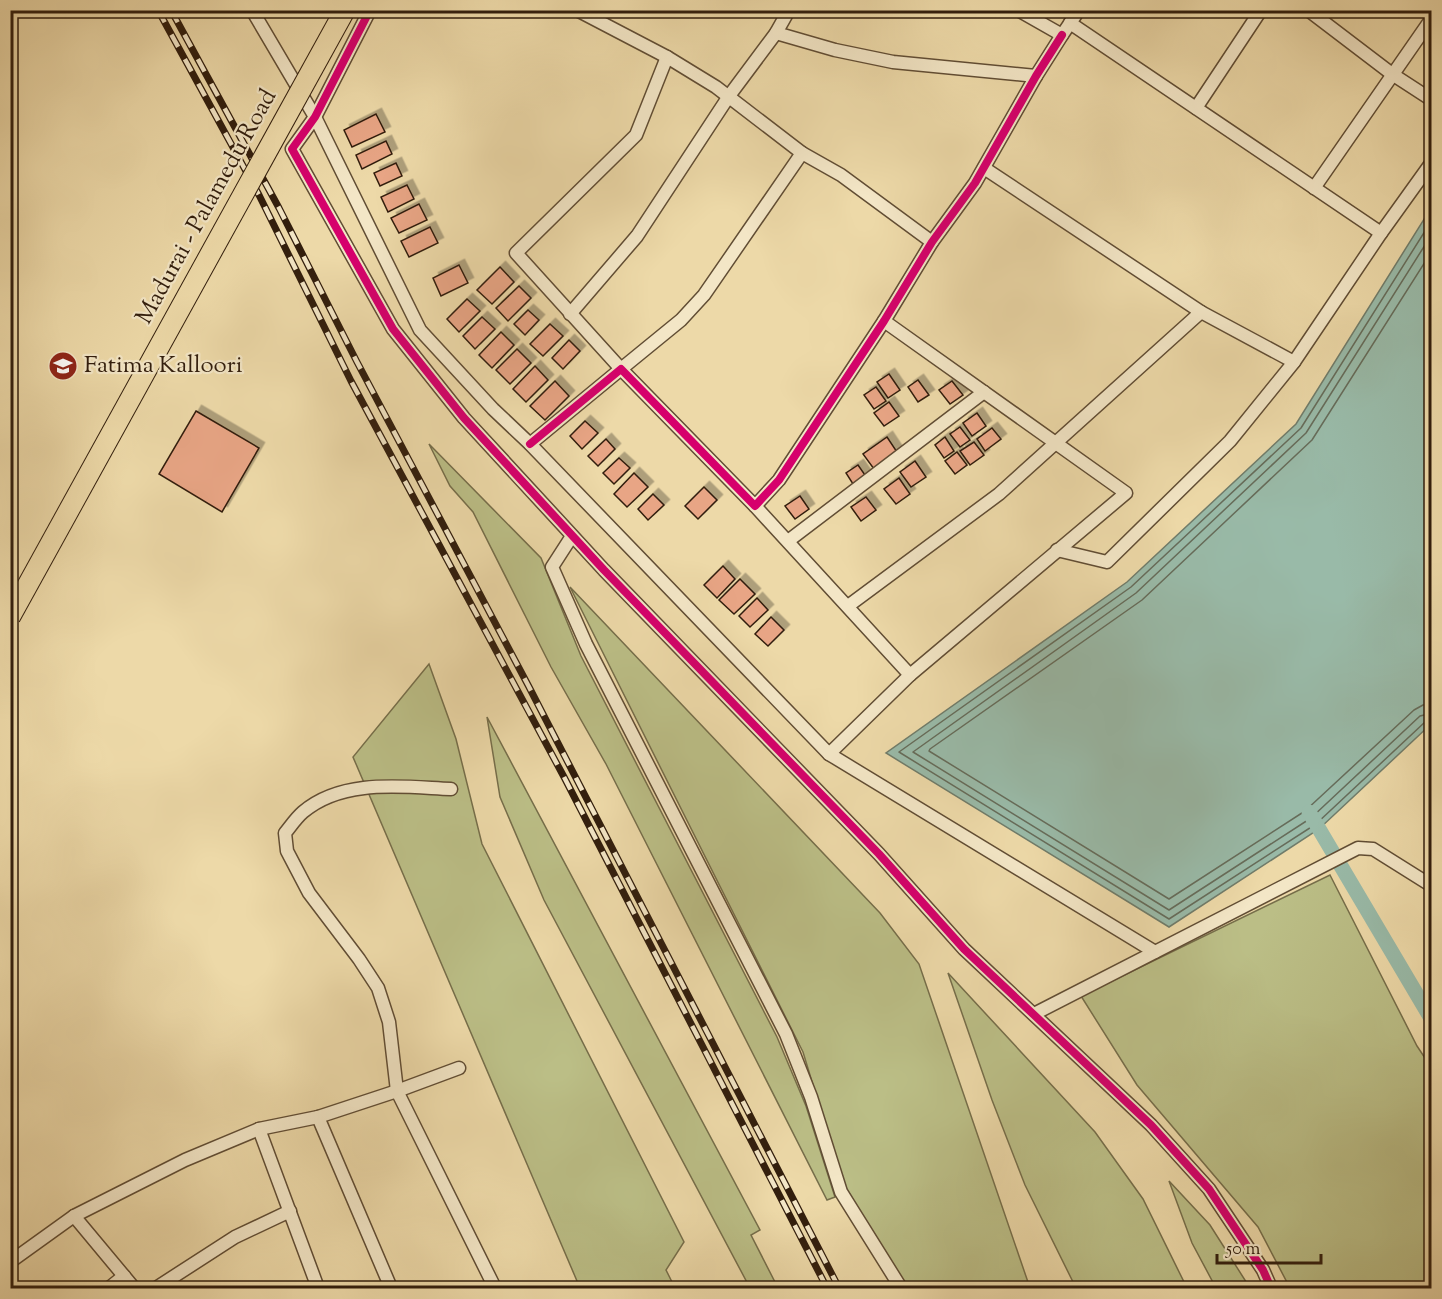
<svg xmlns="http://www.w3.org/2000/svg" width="1442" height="1299" viewBox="0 0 1442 1299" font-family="'Sorts Mill Goudy',serif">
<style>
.green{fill:#bbbe86;stroke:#766e4a;stroke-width:1.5}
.water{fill:#99baa8;stroke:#707c6a;stroke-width:1.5}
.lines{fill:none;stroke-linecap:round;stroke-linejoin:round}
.shore{stroke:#666c5a;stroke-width:1.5}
.canal{stroke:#99baa8;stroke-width:15}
.building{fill:#e8a585;stroke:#321e0d;stroke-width:1.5;filter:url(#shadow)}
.street-casing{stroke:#614d34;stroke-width:15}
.street{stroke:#f3e6c6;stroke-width:12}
.rail-casing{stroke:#321e0d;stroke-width:7}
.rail{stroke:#f3e6c6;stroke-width:4.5;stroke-dasharray:14;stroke-linecap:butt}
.primary-bridge-casing{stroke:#321e0d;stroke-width:22;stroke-linecap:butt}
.primary-bridge{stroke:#edd9a8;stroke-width:20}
.cycleway-casing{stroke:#f3e6c6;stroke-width:11}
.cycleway{stroke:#d6006c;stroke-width:8}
.labels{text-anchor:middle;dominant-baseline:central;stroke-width:4.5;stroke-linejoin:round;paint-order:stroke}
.street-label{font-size:24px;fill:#321e0d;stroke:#f3e6c6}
.poi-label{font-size:24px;fill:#321e0d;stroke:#f3e6c6;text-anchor:start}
</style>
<defs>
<filter id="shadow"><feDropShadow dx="5.5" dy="-5.5" stdDeviation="0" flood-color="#0004"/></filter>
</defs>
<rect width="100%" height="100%" fill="#edd9a8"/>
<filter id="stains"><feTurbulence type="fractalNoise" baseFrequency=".00333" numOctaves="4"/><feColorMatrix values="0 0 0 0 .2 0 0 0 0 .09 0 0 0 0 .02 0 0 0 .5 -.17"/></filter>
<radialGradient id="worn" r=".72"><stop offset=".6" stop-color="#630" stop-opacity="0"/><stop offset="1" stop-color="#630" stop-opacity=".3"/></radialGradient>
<g class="green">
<path d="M429,444L541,558L581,656L777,1037L806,1106L835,1197L827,1200L606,764L551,667L473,512L450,486Z"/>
<path d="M570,587L880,913L919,964L1030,1288H907L905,1287L842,1181L803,1052Z"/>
<path d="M429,664L456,739L482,844L684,1242L666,1270L675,1288H580L353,757Z"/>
<path d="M487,717L760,1230L751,1235L778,1288H750L544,900L500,797Z"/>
<path d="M1330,875L1417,1046L1431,1067V1288H1290L1258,1227L1137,1085L1081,996Z"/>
<path d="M948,973L1095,1132L1143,1199L1187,1288H1076L1025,1185L992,1100Z"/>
<path d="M1169,1181L1210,1225L1250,1288H1216L1192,1243Z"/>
</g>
<path class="water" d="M1431,208V724L1319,829L1169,927L886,753L1127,582L1296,424Z"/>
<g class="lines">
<g class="shore">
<path d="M1432,220L1301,428L1131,587L899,752L1169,919L1316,824L1425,722L1432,721"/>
<path d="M1432,234L1306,433L1136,593L913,752L1169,910L1311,818L1420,716L1432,713"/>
<path d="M1432,251L1312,440L1142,600L930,749L929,751L1169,899L1305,811L1414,710L1423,705L1432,704"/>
</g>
<path class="canal" d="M1309,812L1432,1020"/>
</g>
<g class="building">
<path d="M376,114L385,132L352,147L344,130Z"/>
<path d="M386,141L392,154L362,169L356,155Z"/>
<path d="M396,163L402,176L380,186L374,173Z"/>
<path d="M407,185L414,199L388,212L381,197Z"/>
<path d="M419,204L427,220L399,233L391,218Z"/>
<path d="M430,227L438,243L409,257L401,241Z"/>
<path d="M459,265L468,283L441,296L433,278Z"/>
<path d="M500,267L514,282L492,304L477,290Z"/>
<path d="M519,286L531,298L508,321L496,308Z"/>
<path d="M467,299L480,311L459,332L447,319Z"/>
<path d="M528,310L539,320L525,335L514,324Z"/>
<path d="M482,317L495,329L475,349L463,336Z"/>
<path d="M550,324L563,336L543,356L530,344Z"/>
<path d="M501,332L514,345L492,368L479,355Z"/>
<path d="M569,340L580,351L563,369L552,358Z"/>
<path d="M517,349L531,363L510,384L496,370Z"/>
<path d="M535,366L548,380L526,402L513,389Z"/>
<path d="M889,374L900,390L888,398L877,382Z"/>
<path d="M918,380L929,395L918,402L908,387Z"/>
<path d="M555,381L569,396L545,420L530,406Z"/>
<path d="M952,381L963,395L950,404L939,390Z"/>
<path d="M876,387L886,401L874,409L864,395Z"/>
<path d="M889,402L899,416L884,426L874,413Z"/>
<path d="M196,411L259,448L222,512L159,474Z"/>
<path d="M977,413L986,426L972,436L963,423Z"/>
<path d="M585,421L598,433L582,449L570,436Z"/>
<path d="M960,427L970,440L960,447L950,434Z"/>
<path d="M992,428L1001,439L985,451L977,439Z"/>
<path d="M887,437L897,452L874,469L863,454Z"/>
<path d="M945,437L954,451L944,458L935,445Z"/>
<path d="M606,439L615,449L598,466L588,456Z"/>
<path d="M974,442L984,455L970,465L960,451Z"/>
<path d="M957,452L967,465L955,474L945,461Z"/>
<path d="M619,458L630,468L614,484L603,473Z"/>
<path d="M915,461L926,477L911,487L900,472Z"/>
<path d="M858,465L865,475L853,484L846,473Z"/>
<path d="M634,473L648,487L627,507L614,494Z"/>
<path d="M899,478L910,494L896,504L884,489Z"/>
<path d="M704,487L717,500L698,519L685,506Z"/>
<path d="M653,494L664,505L648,520L638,509Z"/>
<path d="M800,496L809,509L795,519L785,506Z"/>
<path d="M866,497L876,510L861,521L851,507Z"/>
<path d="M723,566L735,579L717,598L704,585Z"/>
<path d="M740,579L755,594L734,614L719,600Z"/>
<path d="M757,598L768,610L750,627L739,616Z"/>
<path d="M771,617L784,630L768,646L755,634Z"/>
</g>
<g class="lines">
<g class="street-casing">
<g id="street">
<path d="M252,10L315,117L420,330L493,409L530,444L829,754L1155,952"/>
<path d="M370,10L315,117L292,149L393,329L464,418L604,570L879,854L964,949L1151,1125L1209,1189L1263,1270L1271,1288"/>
<path d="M577,10L667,57L716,87L802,153L841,175L932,242"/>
<path d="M1018,10L1062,35L1079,10"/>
<path d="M1308,10L1392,74L1432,100"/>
<path d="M776,33L835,50L893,62L1036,76"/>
<path d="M667,57L636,135L516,253L621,369L681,320L704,295L802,153"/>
<path d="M1196,108L1261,10"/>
<path d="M1314,188L1432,18"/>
<path d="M1381,233L1432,162"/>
<path d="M1201,312L1294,362"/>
<path d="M570,314L637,236L729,96L776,33L789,10"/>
<path d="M530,444L621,369L755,506L779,480L884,321L932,242L975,183L1036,76L1062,35"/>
<path d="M755,506L910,675L1126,493L884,321"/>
<path d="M572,536L552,567L586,644L786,1034L811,1097L841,1192L901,1288"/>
<path d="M788,541L984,392"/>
<path d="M1057,550L1107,562L1230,441L1294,362L1381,233L1070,23"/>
<path d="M848,606L999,494L1201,312L984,168"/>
<path d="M829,754L910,675"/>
<path d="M451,789C403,787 343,778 303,812C296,818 290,827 285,833L287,851L309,893L359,959L378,988L389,1022L397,1091L495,1288"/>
<path d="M1034,1014L1358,848L1373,849L1432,886"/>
<path d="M318,1117L391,1288"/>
<path d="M259,1129L318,1288"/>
<path d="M74,1216L134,1288"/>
<path d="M10,1262L74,1216L185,1160L259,1129L318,1117L397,1091L459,1068"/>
<path d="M109,1288L124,1276"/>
<path d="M156,1288L235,1237L290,1211"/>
</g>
</g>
<use href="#street" class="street"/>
<g class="rail-casing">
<g id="rail">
<path d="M158,10L259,195L351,381L564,777L827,1288"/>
<path d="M171,10L279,208L357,362L528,685L839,1288"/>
</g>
</g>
<use href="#rail" class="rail"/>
<g class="primary-bridge-casing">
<path id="primary-bridge" d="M10,617L345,10"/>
</g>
<use href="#primary-bridge" class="primary-bridge"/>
<g class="cycleway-casing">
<g id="cycleway">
<path d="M370,10L315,117L292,149L393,329L464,418L604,570L879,854L964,949L1151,1125L1209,1189L1263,1270L1271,1288"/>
<path d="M530,444L621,369L755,506L779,480L884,321L932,242L975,183L1036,76L1062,35"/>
</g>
</g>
<use href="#cycleway" class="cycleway"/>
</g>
<defs>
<g id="university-disc" transform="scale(1.5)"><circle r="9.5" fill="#8f2418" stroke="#f3e6c6"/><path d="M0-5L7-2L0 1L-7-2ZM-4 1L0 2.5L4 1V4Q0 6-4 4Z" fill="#fff"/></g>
</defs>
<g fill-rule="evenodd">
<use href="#university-disc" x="63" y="366"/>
</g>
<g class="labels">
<g class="street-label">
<text transform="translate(207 207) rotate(-61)">Madurai - Palamedu Road</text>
</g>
<g class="poi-label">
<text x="84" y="366">Fatima Kalloori</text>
</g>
</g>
<rect width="1442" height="1299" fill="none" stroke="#edd9a8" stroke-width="36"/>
<rect x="12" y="12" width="1418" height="1275" fill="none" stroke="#321e0d" stroke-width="3"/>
<rect x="18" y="18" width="1406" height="1263" fill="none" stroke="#321e0d" stroke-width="1.5"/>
<path d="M1217 1254v9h104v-9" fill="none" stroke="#321e0d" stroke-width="3"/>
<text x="1226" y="1254" font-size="18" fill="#321e0d" stroke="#f3e6c6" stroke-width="4.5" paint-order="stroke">50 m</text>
<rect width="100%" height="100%" filter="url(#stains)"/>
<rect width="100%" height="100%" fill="url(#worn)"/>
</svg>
